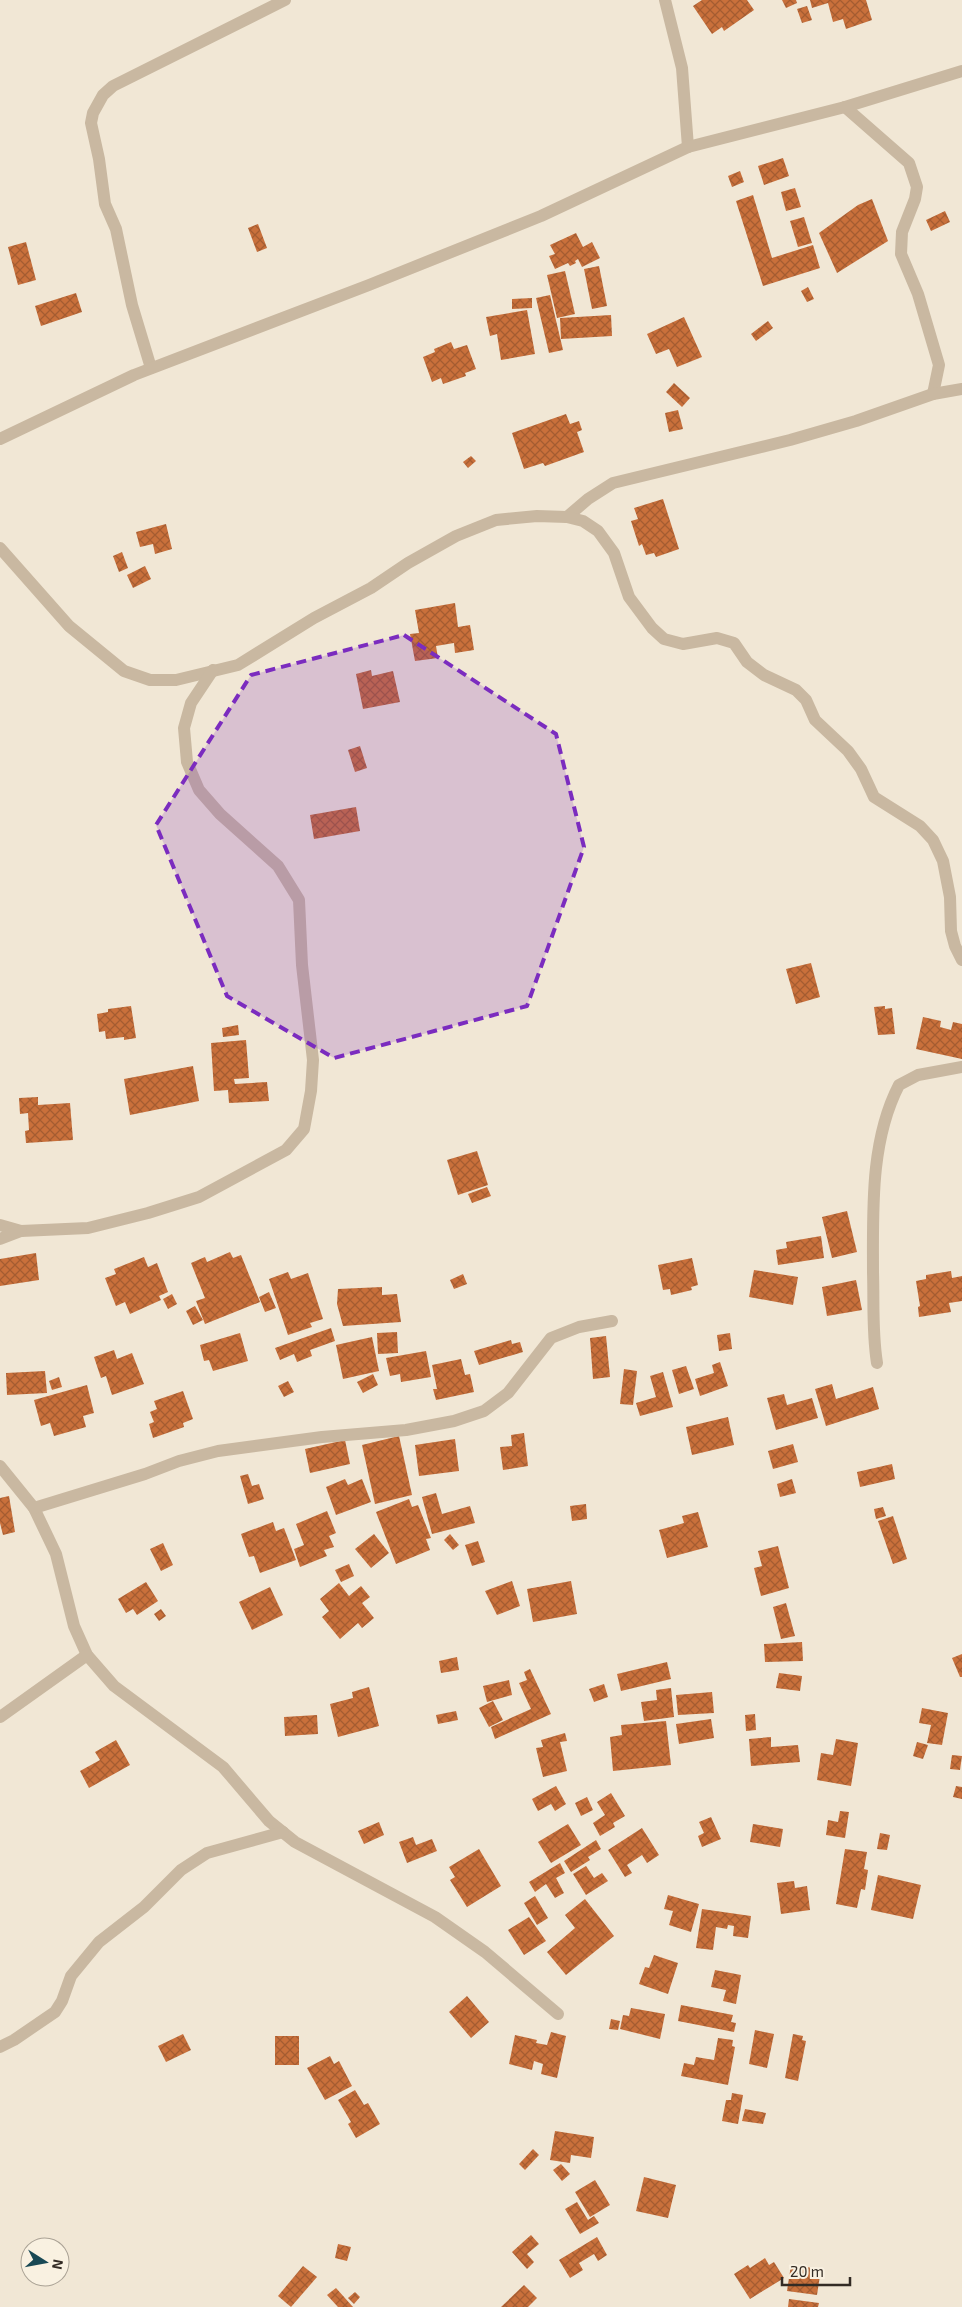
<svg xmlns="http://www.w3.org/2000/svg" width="962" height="2307" viewBox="0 0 962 2307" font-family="'Exo 2',sans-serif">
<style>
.building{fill:url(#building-cross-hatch)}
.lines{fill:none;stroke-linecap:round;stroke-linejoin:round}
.minor{stroke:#c9b8a1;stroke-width:12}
.marked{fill:#7b2cbf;fill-opacity:0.2;stroke:#7b2cbf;stroke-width:4;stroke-dasharray:10 6;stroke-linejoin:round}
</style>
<defs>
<pattern id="building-cross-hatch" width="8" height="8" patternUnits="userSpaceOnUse" patternTransform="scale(1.25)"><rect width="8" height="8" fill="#c9703b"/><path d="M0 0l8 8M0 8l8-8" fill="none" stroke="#a45c31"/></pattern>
</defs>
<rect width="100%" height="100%" fill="#f1e7d5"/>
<g class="building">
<path d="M702,0H747L754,10L724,31L722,27L712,34L693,6Z"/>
<path d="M782,0H796L797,3L786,8Z"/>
<path d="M810,0H866L872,20L846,29L843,19L833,22L828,3L812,8Z"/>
<path d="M807,6L812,20L802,23L797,9Z"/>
<path d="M783,158L789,176L764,185L758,166Z"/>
<path d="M740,171L744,182L732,187L728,176Z"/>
<path d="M795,188L801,207L786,211L781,192Z"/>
<path d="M753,195L772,258L813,245L820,268L763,286L736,201Z"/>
<path d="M872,199L888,241L837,273L819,233L858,205Z"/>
<path d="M945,211L950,222L931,231L926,220Z"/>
<path d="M804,217L812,243L798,247L790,221Z"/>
<path d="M258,224L267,248L257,252L248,228Z"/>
<path d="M576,233L583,247L592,242L600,258L582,267L578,259L575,261L576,263L570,266L568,263L555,269L549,256L555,254L550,245Z"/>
<path d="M26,242L36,280L18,285L8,247Z"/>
<path d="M599,266L607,306L592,309L584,269Z"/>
<path d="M565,271L575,314L557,318L547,275Z"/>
<path d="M808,287L814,299L807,302L801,291Z"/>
<path d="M76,293L82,312L41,326L35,306Z"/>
<path d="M550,295L563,350L549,353L536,298Z"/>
<path d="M532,298V308L512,309V299Z"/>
<path d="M527,310L535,354L501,360L497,334L490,336L486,317Z"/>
<path d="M611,315L612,336L561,339L560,318Z"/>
<path d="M684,317L702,357L677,367L669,349L656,354L647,334Z"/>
<path d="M768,321L773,328L756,341L751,334Z"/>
<path d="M451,342L454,349L467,345L476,369L465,373L466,376L443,384L441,378L432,382L423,357L435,352L434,349Z"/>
<path d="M674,383L690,398L682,407L666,392Z"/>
<path d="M678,410L683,429L669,432L665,413Z"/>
<path d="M566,414L570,424L579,421L582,430L577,432L584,452L545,466L543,463L524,469L512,433Z"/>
<path d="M471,456L476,461L468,468L463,462Z"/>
<path d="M663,499L679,549L656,557L654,553L646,555L642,544L639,546L631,521L638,519L634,508Z"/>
<path d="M166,524L172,549L155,554L153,544L140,547L136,532Z"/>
<path d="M122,552L128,568L119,572L113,556Z"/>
<path d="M145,566L151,579L133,588L127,575Z"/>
<path d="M455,603L458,627L470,625L474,650L455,653L454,643L436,646L438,658L415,661L410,634L419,633L415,610Z"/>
<path d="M371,670L372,676L393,671L400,702L363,709L356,674Z"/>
<path d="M360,746L367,768L355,772L348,750Z"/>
<path d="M356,807L360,831L314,839L310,815Z"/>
<path d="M811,963L820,997L796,1004L786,969Z"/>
<path d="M131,1006L136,1038L124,1040V1037L106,1039L105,1031L99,1032L97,1014L108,1012V1009Z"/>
<path d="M885,1006V1009L892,1008L895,1034L878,1035L874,1007Z"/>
<path d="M923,1017L941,1021L940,1027L951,1030L953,1022L962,1024V1059L916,1049Z"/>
<path d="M238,1025L239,1035L223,1037L222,1028Z"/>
<path d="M246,1040L249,1078L234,1079L235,1084L267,1082L269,1101L229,1103L228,1090L214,1091L211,1043Z"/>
<path d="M193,1066L199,1101L130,1115L124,1079Z"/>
<path d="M38,1097V1105L70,1103L73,1140L26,1143L25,1131L29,1130L28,1113L20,1114L19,1098Z"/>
<path d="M477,1151L488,1185L458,1195L447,1160Z"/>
<path d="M487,1187L491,1196L472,1203L468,1194Z"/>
<path d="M847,1211L857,1252L832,1258L822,1217Z"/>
<path d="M821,1236L824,1258L778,1265L776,1250L787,1248L786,1242Z"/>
<path d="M230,1252L233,1258L241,1255L260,1302L205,1324L196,1301L205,1298L191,1263L205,1257L207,1262Z"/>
<path d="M36,1253L39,1280L0,1286V1259Z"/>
<path d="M144,1257L148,1267L157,1263L168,1292L159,1296L161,1300L130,1314L125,1302L116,1306L105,1278L116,1274L114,1269Z"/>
<path d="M692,1258L698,1285L691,1287L692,1290L671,1295L670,1289L663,1290L658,1265Z"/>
<path d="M754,1270L798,1277L793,1305L749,1297Z"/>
<path d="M951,1271L952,1278L962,1276V1301L949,1303L951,1312L919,1317L918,1307L920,1306L916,1281L926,1279V1275Z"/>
<path d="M288,1272L291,1279L308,1273L323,1319L310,1323L312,1327L288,1335L269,1279Z"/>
<path d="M463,1274L467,1284L454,1289L450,1280Z"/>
<path d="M856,1280L862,1310L827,1316L822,1287Z"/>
<path d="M382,1287V1295L397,1294L401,1322L343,1326L337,1304L338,1289Z"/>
<path d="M269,1292L276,1308L265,1312L259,1297Z"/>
<path d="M172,1294L177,1304L168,1309L163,1299Z"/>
<path d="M195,1306L203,1320L193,1325L186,1311Z"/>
<path d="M331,1328L335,1341L310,1350L312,1356L297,1362L294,1354L280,1360L275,1348Z"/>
<path d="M397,1332L398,1353L378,1354L377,1333Z"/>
<path d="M240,1333L248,1361L213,1371L209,1360L204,1361L200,1345Z"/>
<path d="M730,1333L732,1349L719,1351L717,1335Z"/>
<path d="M606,1336L610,1377L593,1379L590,1338Z"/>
<path d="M372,1337L379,1371L343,1379L336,1345Z"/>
<path d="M511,1340L512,1344L520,1342L523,1352L479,1365L474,1351Z"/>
<path d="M114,1350L117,1359L132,1353L144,1384L112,1395L106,1376L101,1378L94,1357Z"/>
<path d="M426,1351L431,1377L401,1382L400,1374L390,1376L386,1358Z"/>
<path d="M461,1359L465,1375L470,1374L474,1392L436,1400L433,1389H437L432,1365Z"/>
<path d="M720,1362L728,1386L700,1396L695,1379L714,1373L712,1365Z"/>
<path d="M686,1366L694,1389L679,1394L672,1370Z"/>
<path d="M624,1369L637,1371L633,1405L620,1404Z"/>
<path d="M45,1371L47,1393L7,1395L6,1373Z"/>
<path d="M663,1372L673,1407L640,1416L636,1403L656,1397L650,1376Z"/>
<path d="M373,1374L378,1385L363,1393L357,1382Z"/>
<path d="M59,1377L62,1387L52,1390L49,1381Z"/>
<path d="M288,1381L294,1392L284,1397L278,1386Z"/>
<path d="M832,1384L836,1399L873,1387L879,1409L826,1426L815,1389Z"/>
<path d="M87,1385L94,1413L83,1416L86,1427L54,1436L50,1423L41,1426L34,1400Z"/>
<path d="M183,1391L193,1419L183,1423L184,1427L153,1438L149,1424L154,1422L150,1412L157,1409L154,1401Z"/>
<path d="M784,1394L787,1405L812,1398L818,1418L776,1430L767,1398Z"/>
<path d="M728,1417L734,1445L692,1455L686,1427Z"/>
<path d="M524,1433L528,1466L503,1470L500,1447L512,1446L511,1435Z"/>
<path d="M399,1436L412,1495L375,1504L362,1445Z"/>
<path d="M455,1439L459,1471L419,1476L415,1445Z"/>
<path d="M345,1440L350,1464L310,1473L305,1449Z"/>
<path d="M793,1444L798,1462L773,1469L768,1451Z"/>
<path d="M892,1464L895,1479L860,1487L857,1472Z"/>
<path d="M248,1474L252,1486L259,1484L264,1499L248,1504L240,1476Z"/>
<path d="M345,1479L348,1485L362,1479L371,1502L336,1515L326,1487Z"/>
<path d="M792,1479L796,1493L780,1497L777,1484Z"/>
<path d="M436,1493L442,1514L470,1506L475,1523L432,1534L422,1497Z"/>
<path d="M9,1496L15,1532L3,1535L0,1523V1498Z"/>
<path d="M409,1499L412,1507L418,1505L431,1538L426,1539L430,1550L396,1564L376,1512Z"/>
<path d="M586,1504L587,1519L572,1521L570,1506Z"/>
<path d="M883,1507L886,1516L876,1519L874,1509Z"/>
<path d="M327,1511L336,1533L329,1536L334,1547L324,1550L327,1556L300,1567L294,1549L304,1545L296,1524Z"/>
<path d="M698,1512L708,1547L667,1558L659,1530L684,1523L682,1516Z"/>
<path d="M893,1516L907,1559L893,1564L878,1521Z"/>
<path d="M273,1522L276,1531L284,1528L296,1560L260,1573L254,1556L249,1557L241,1534Z"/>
<path d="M374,1534L389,1553L371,1568L355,1549Z"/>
<path d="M450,1534L459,1545L453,1550L444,1540Z"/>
<path d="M478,1541L485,1562L472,1566L465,1545Z"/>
<path d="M163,1543L173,1565L161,1571L150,1549Z"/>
<path d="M778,1546L789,1588L761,1596L754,1568L762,1566L758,1551Z"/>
<path d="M349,1564L354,1576L341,1582L335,1570Z"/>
<path d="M512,1581L520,1606L497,1615L485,1591Z"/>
<path d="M571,1581L577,1614L533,1622L527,1589Z"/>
<path d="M146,1582L158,1601L137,1615L133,1609L126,1613L118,1599Z"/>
<path d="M339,1583L349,1596L361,1586L370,1597L362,1603L374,1618L362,1628L358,1623L340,1639L322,1617L329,1611L320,1599Z"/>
<path d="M270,1587L283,1615L252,1630L239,1602Z"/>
<path d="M786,1603L795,1636L781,1639L773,1607Z"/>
<path d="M161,1609L166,1616L159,1621L154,1614Z"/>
<path d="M802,1642L803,1661L765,1662L764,1644Z"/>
<path d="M962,1654V1677H960L952,1658Z"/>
<path d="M457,1657L459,1670L441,1673L439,1661Z"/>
<path d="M667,1662L671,1679L621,1691L617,1674Z"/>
<path d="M530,1669L551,1714L495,1739L491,1727L531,1709L519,1683L527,1680L524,1672Z"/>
<path d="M779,1673L802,1676L800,1691L776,1688Z"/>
<path d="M509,1680L512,1695L487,1702L483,1686Z"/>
<path d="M604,1684L608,1697L594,1702L589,1689Z"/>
<path d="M369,1687L379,1726L338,1737L330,1704L353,1698L352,1692Z"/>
<path d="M671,1688L674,1717L644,1721L641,1702L657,1700L656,1690Z"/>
<path d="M712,1692L714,1713L678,1715L676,1695Z"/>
<path d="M493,1701L503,1720L489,1727L479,1708Z"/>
<path d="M922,1708L948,1713L942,1745L927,1743L931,1725L919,1723Z"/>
<path d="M456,1711L458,1720L438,1724L436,1715Z"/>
<path d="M755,1714L756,1730L746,1731L745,1715Z"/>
<path d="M317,1715L318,1734L285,1736L284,1717Z"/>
<path d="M711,1719L714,1738L679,1744L676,1724Z"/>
<path d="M666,1721L671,1765L613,1771L610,1737L622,1735L621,1725Z"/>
<path d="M565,1733L567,1741L560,1742L567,1771L543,1777L536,1748L543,1747L541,1740Z"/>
<path d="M771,1737V1747L798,1745L800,1762L751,1766L749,1739Z"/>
<path d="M836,1739L858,1743L851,1786L817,1780L821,1753L833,1755Z"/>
<path d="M116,1740L130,1765L89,1788L80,1771L100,1760L95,1752Z"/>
<path d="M917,1742L928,1745L923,1759L913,1756Z"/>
<path d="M952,1755L962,1756L960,1770L950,1769Z"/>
<path d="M556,1786L566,1804L555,1811L551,1804L538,1811L532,1799Z"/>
<path d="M956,1786L962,1787V1799L953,1797Z"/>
<path d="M611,1793L625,1816L613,1823L615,1827L600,1836L593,1823L605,1815L597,1802Z"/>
<path d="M587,1797L593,1810L581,1816L575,1803Z"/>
<path d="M840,1811L849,1812L845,1838L826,1835L828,1820L838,1822Z"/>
<path d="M711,1817L721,1839L702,1847L698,1836L704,1833L699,1822Z"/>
<path d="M379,1822L384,1835L364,1844L358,1831Z"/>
<path d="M568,1824L581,1845L551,1863L538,1842Z"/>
<path d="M753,1824L783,1829L780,1847L750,1842Z"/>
<path d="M642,1828L659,1855L647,1863L642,1855L627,1865L632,1873L625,1877L608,1850Z"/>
<path d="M880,1833L890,1835L887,1850L877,1849Z"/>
<path d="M413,1837L416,1845L432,1839L437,1851L407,1863L399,1842Z"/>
<path d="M596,1840L601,1849L588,1857L590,1860L571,1872L564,1861Z"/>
<path d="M479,1849L501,1886L467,1907L450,1880L455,1877L449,1867Z"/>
<path d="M845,1849L867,1852L864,1869L868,1870L865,1890L861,1889L857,1908L836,1904Z"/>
<path d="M560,1863L565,1873L556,1878L564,1893L555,1898L546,1884L535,1892L529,1882Z"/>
<path d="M586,1866L594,1878L602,1873L608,1881L586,1895L573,1874Z"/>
<path d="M878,1875L921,1885L913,1919L871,1910Z"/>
<path d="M794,1881L795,1888L807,1886L810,1910L781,1914L777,1883Z"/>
<path d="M668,1895L699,1904L691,1932L669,1925L673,1911L664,1909Z"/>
<path d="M535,1896L548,1918L537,1925L524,1903Z"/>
<path d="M585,1899L614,1936L566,1975L547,1952L575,1928L565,1915Z"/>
<path d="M702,1909L751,1916L748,1938L733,1936L734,1926L728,1925L727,1929L716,1927L713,1950L696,1948Z"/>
<path d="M529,1917L546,1941L524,1955L508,1930Z"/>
<path d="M654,1955L678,1963L668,1994L639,1984L645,1967L649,1968Z"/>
<path d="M715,1970L741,1975L736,2004L723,2001L726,1990L711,1987Z"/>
<path d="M467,1996L489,2022L471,2038L449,2012Z"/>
<path d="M681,2005L733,2015L731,2022L736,2023L734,2032L678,2021Z"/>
<path d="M631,2008L665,2014L660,2039L620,2029L623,2015L629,2016Z"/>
<path d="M611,2019L620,2021L618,2030L609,2029Z"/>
<path d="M755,2030L774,2034L767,2068L749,2064Z"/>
<path d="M551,2032L566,2036L557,2078L541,2074L543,2064L534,2061L532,2070L509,2064L515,2035L537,2040L536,2043L547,2045Z"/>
<path d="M183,2034L191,2050L166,2062L158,2046Z"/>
<path d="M793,2034L803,2036L802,2040L806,2041L798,2081L785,2078Z"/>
<rect x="275" y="2036" width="24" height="29"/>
<path d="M718,2038L733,2040L732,2046L735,2047L728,2085L681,2076L684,2063L694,2065L696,2057L714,2060Z"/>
<path d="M330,2056L334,2064L339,2061L352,2086L325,2100L307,2068Z"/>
<path d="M355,2090L364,2105L368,2103L380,2124L356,2138L348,2124L351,2122L338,2100Z"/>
<path d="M732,2093L743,2095L738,2124L722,2121L726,2100H731Z"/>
<path d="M745,2109L766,2113L763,2124L742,2121Z"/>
<path d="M555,2131L594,2137L591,2158L571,2155L570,2163L550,2160Z"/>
<path d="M533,2149L539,2155L525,2170L519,2164Z"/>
<path d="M561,2164L570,2174L562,2181L553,2170Z"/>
<path d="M644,2177L676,2185L668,2218L636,2211Z"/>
<path d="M595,2180L610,2205L590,2217L575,2192Z"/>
<path d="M577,2202L588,2220L594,2216L599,2223L580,2234L565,2209Z"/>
<path d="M531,2235L539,2244L527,2254L534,2262L527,2269L512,2252Z"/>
<path d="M597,2237L607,2255L598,2261L594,2254L579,2263L583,2270L570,2278L559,2260Z"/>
<path d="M338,2244L351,2247L347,2261L335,2258Z"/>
<path d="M765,2258L769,2265L774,2262L784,2278L750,2299L734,2274L748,2265L750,2268Z"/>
<path d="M791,2265L821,2269L817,2295L787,2291Z"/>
<path d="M303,2266L317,2277L291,2307L278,2296Z"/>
<path d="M524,2285L537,2298L528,2307H501Z"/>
<path d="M336,2288L353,2307H338L327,2295Z"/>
<path d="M355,2292L360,2297L354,2304L348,2298Z"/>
<path d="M789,2299L819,2303L818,2307H788Z"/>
</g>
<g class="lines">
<g class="minor">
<path d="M665,0L682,68L688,147"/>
<path d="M845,107L909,163L917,187L915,199L902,232L901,254L918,294L939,365L933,394"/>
<path d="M151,368L132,305L116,229L105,204L99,159L91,123L93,113L103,95L113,86L285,0"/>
<path d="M0,439L134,375L369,285L541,216L688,147L845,107L962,71"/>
<path d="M567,517L588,499L613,483L790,440L856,421L933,394L962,389"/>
<path d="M0,548L69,626L124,671L150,680H176L238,665L314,618L371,588L408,563L456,536L496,520L537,516L567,517L583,521L598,531L614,553L629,597L652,628L664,639L683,644L717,638L734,643L747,662L764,675L796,690L806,700L815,720L848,751L861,769L874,797L920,826L933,840L943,861L950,897L951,931L955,946L962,960"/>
<path d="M0,1225L21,1231L88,1228L148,1213L199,1197L286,1150L304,1129L311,1091L313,1060L302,965L299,900L278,866L220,814L199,790L187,762L184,728L191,703L213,670"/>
<path d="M0,1239L21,1231"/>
<path d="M877,1363C872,1332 874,1304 873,1272C873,1210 870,1141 899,1085L918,1075L962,1067"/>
<path d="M0,1466L34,1508L56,1554L74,1626L87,1655L114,1686L223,1767L269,1821L295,1842L435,1917L485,1952L558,2014"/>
<path d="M34,1508L145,1474L179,1461L218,1451L322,1437L406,1430L454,1421L484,1411L508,1393L551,1338L579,1327L612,1321"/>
<path d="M0,1717L87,1655"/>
<path d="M0,2047L14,2040L55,2012L62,2001L71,1976L99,1942L144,1907L181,1870L207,1853L283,1832"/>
</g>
</g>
<path class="marked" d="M404,635L556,734L584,847L527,1006L334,1058L227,996L156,825L251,675Z"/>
<g transform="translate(45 2262) rotate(101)"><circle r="24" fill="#f9f1e1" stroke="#aaa295"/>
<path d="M0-4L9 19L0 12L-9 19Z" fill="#194955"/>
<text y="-8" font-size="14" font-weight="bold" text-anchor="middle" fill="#332b24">N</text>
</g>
<path d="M782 2277v8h68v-8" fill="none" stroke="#332b24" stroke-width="2.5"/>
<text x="790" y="2277" font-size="15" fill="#332b24" stroke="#f9f1e1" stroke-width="4" paint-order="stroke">20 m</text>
</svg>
